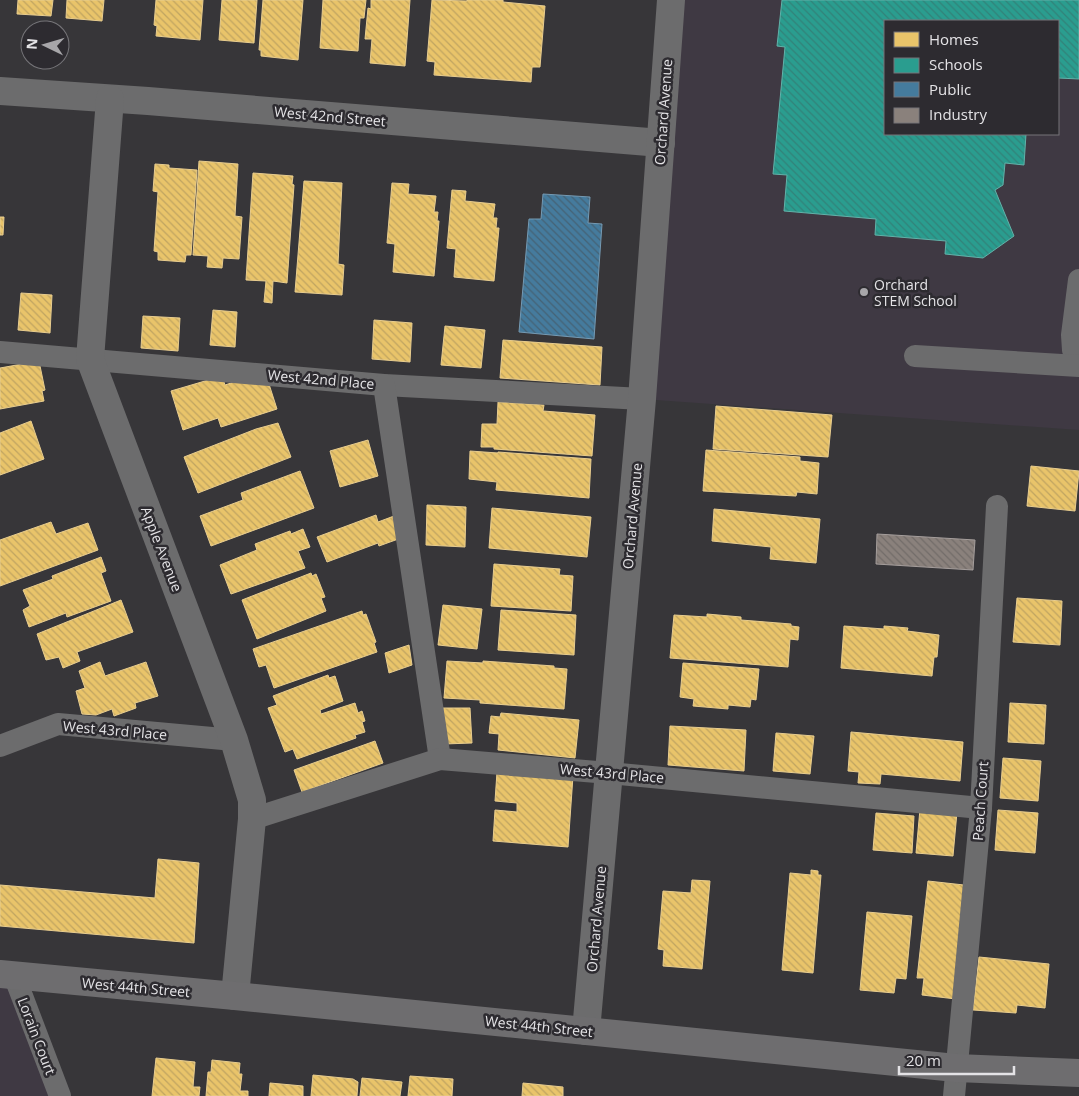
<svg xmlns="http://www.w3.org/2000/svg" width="1079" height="1096" viewBox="0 0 1079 1096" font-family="'Open Sans',sans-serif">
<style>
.built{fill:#3f3943;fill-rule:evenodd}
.homes{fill:url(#homes-back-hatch);stroke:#e8cd8f}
.schools{fill:url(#schools-back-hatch);stroke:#62b2a9}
.public{fill:url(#public-back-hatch);stroke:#759ab3}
.industry{fill:url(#industry-back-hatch);stroke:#a59e9c}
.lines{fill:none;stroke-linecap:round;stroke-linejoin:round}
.lane{stroke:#6c6c6d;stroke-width:22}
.street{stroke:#6c6c6d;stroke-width:28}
.secondary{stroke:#6e6d6f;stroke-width:28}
.poi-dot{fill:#a7a6a9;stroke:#2d2b30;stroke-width:2}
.labels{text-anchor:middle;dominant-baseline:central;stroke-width:5;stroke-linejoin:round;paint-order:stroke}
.street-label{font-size:14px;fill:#e4e3e6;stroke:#2d2b30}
.poi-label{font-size:14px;fill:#e4e3e6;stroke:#2d2b30;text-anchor:start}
</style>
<defs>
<pattern id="homes-back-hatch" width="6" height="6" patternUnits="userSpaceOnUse" patternTransform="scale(1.25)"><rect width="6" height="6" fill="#e9c46a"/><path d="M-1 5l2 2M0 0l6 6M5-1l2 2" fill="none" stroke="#c0a461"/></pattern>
<pattern id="schools-back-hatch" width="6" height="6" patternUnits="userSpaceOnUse" patternTransform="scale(1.25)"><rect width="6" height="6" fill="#2a9d8f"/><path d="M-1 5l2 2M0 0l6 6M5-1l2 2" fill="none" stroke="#328279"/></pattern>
<pattern id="public-back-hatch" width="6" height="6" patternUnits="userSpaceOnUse" patternTransform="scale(1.25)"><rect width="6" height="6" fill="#457b9d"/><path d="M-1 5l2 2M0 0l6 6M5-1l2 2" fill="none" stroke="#456275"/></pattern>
<pattern id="industry-back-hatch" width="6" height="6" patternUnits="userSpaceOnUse" patternTransform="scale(1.25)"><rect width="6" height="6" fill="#8a817c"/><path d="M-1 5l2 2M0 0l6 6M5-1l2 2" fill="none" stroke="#726c69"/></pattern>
</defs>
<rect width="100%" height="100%" fill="#373639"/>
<g class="built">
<path d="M671,0H1079V430L642,399ZM885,21H1058V134H885Z"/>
<path d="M0,974L14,975L60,1096H0Z"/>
</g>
<g class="homes">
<path d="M18,0H53L51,16L17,14Z"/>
<path d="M67,0H104L102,21L66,18Z"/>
<path d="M156,0H203L200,40L156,36L157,26L154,25Z"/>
<path d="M222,0H257L254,43L219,40Z"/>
<path d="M263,0H303L298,60L261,56V50H259Z"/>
<path d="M323,0H366L364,18H360L358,51L320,48Z"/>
<path d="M371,0H410L405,66L370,63L372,39H365L368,8L371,9Z"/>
<path d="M432,0L467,1V0H503V2L545,6L540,67H532L531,82L434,75L435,62L427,61Z"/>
<path d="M199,161L238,164L235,216L242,217L239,259L223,258L222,268L207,267L208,256L193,255Z"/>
<path d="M155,164L169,165V168L197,170L191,255H186L185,262L158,260V252L154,251L158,192L153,191Z"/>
<path d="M253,173L293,176L292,184L294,185L287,283L273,281L272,303L264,302L266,281L246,280Z"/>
<path d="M304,181L342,183L338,264L344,265L342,295L295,292Z"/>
<path d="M392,183L409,184L408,194L436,196L434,212H438L437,221H439L434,276L393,272L395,244L387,243Z"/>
<path d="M452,190L466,191L465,201L495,204L493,218H497L496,228H499L494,281L454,277L456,249L447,248Z"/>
<path d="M0,217H4L3,235H0Z"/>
<path d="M21,293L52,295L50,333L18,330Z"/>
<path d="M213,310L237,312L235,347L210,345Z"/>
<path d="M143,316L180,318L178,351L141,348Z"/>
<path d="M374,320L412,323L410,362L372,359Z"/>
<path d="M445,326L485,330L481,368L441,365Z"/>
<path d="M503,340L602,347L600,385L500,378Z"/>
<path d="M39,361L45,390L42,391L44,401L0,409V368Z"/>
<path d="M222,376L225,385L246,378L268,381L277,409L221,427L218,418L183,430L171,391Z"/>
<path d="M498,402L544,405L543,411L595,415L592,456L494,449V447H481L482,424H497Z"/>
<path d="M716,406L832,415L828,457L713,449Z"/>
<path d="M31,421L44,459L0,475V433Z"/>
<path d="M278,423L291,457L198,493L184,457L256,429Z"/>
<path d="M368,440L378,476L340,487L330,451Z"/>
<path d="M706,450L800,457V461L819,463L817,494L797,492L796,496L703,491Z"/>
<path d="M470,451L498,453V452L591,459L589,498L496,490L497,482L469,479Z"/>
<path d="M1031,466L1079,471L1075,511L1027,506Z"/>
<path d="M300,471L314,508L211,546L200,516L243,500L241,493Z"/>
<path d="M427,505L466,507L465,547L426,545Z"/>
<path d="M492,508L591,517L587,557L489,548Z"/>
<path d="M714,509L820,519L816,563L770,559L771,547L712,541Z"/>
<path d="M376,515L378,522L394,516L401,538L379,546L378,543L327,562L317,537Z"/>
<path d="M51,522L56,534L88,523L98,550L0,586V540Z"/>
<path d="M303,529L310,547L298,551L305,568L231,594L220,565L257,550L255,544L290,531L291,534Z"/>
<path d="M101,557L106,571L101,573L111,601L67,617L66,613L29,627L23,610L30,606L23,590L53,579L52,576Z"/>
<path d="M494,564L560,569L559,575L573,576L571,611L491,606Z"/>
<path d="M311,573L312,576L316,574L325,597L321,598L326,611L257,639L242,600Z"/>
<path d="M1017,598L1062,601L1060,645L1013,642Z"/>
<path d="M121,600L133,632L77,652L80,661L63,668L59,657L46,660L37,634Z"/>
<path d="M443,605L482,609L477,649L438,645Z"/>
<path d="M501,610L576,615L574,655L498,650Z"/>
<path d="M362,611L363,615L366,614L376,642L374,643L377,652L274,688L266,665L259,667L253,649Z"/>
<path d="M707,614L741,617V620L791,624V626L799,627L798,640L790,639L788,667L670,658L674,615L707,617Z"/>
<path d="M844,626L884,629V626L908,628L907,631L939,635L937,657H934L932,676L841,668Z"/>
<path d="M409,645L412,665L389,673L385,653Z"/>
<path d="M447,661L483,663V661L554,666V668L567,669L564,709L480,703V700L444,698Z"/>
<path d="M100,662L105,676L146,662L158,696L135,703L136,708L114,716L112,709L96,715L82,714L76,691L85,688L79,671Z"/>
<path d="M683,663L759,669L756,700L751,699L750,707L728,705V709L693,706L694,699L680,697Z"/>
<path d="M328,675L329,678L335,676L343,701L320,710L321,714L355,703L358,713L362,711L365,721L362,722L365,732L355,735L356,738L297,759L293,749L285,752L268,708L277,705L273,696Z"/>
<path d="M1010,703L1046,705L1044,744L1008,742Z"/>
<path d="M443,708H470L472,743L444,744Z"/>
<path d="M501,713L579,720L575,758L498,750L499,734L489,733L491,716L500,717Z"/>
<path d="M670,726L746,730L744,771L668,765Z"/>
<path d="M851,732L963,742L960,781L881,774L880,784L858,783L859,772L848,771Z"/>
<path d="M776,733L814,736L810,774L773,771Z"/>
<path d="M375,741L383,763L302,792L294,770Z"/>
<path d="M1003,758L1041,761L1038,801L1000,798Z"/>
<path d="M497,772L573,776L568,847L493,841L495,810L517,812V803L495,801Z"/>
<path d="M920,809L957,812L953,856L916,853Z"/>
<path d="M998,810L1038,813L1035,853L995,850Z"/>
<path d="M876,813L914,816L912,853L873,850Z"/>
<path d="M158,859L199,863L194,943L0,926V885L155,898Z"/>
<path d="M811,870L818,871V875H821L813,973L782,970L790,873L811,875Z"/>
<path d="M692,880L710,881L702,969L663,966L664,950L658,949L663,891L691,893Z"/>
<path d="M928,881L964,885L956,999L922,995L924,978H917Z"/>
<path d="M867,912L912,916L906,979L896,978L894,993L860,990Z"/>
<path d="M979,957L1049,964L1045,1008L1017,1005L1016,1013L973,1010Z"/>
<path d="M156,1058L195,1062L193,1087H200L199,1096H152Z"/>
<path d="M212,1060L240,1063L239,1074H242L240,1091H248V1096H206L208,1072H211Z"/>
<path d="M313,1075L353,1079L358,1082L357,1096H311Z"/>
<path d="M410,1076L453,1079L452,1096H408Z"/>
<path d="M362,1078L402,1082L400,1096H360Z"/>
<path d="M270,1083L303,1086V1096H269Z"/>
<path d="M523,1083L563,1087V1096H522Z"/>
</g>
<path class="schools" d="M782,0H1079V79L1058,78V21H885V134H1026L1024,165L1005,163L1003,185L995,190L1014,236L983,258L945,254L946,241L875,235L876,219L784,211L787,175L773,174L785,47L777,46Z"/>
<path class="public" d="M543,194L590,197L588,223L602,224L594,339L519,332L529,219H541Z"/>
<path class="industry" d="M877,534L975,540L973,570L876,564Z"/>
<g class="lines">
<g class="lane">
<path d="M1079,280L1072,335L1073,350L1079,364"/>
<path d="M0,352L384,385L642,399"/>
<path d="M915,356L1079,366"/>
<path d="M384,385L440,759"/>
<path d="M0,746L58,724L234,740"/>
<path d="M252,819L440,759L609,773L981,808"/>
<path d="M14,975L60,1096"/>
<path d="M954,1096L981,808L997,506"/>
</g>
<g class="street">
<path d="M0,91L148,101L661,143"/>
<path d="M110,99L90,359L234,740L252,800V819L235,996"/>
<path d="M586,1031L642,399L671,0"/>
</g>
<path class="secondary" d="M0,974L235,996L956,1068L1079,1073"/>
</g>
<circle class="poi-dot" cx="864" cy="292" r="5"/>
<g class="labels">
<g class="street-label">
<text transform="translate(663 112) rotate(-86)">Orchard Avenue</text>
<text transform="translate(330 116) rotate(5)">West 42nd Street</text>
<text transform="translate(321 379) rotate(5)">West 42nd Place</text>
<text transform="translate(632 516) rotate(-85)">Orchard Avenue</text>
<text transform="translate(162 549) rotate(69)">Apple Avenue</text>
<text transform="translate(115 730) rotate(5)">West 43rd Place</text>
<text transform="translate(612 773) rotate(5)">West 43rd Place</text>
<text transform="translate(980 801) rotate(-86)">Peach Court</text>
<text transform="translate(596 919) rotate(-85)">Orchard Avenue</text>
<text transform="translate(136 987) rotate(5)">West 44th Street</text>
<text transform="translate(539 1026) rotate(6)">West 44th Street</text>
<text transform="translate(37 1036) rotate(69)">Lorain Court</text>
</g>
<g class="poi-label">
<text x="874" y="284">Orchard<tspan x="874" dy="16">STEM School</tspan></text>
</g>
</g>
<rect x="884" y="20" width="175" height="115" fill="#2d2b30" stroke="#767579"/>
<rect x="894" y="32" width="25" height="15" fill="#e9c46a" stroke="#767579"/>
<text x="929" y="45" font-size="15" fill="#e4e3e6">Homes</text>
<rect x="894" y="58" width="25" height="15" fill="#2a9d8f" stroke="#767579"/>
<text x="929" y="70" font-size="15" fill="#e4e3e6">Schools</text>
<rect x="894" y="82" width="25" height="15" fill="#457b9d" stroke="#767579"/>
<text x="929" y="95" font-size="15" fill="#e4e3e6">Public</text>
<rect x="894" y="108" width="25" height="15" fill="#8a817c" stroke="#767579"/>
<text x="929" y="120" font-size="15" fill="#e4e3e6">Industry</text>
<g transform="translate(45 45) rotate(275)"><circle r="24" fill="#2d2b30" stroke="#767579"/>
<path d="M0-4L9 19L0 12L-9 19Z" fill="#a7a6a9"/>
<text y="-8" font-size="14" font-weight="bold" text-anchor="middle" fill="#e4e3e6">N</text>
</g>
<path d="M899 1066v8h115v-8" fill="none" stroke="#e4e3e6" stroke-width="2.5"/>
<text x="906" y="1066" font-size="15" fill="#e4e3e6" stroke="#2d2b30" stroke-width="4" paint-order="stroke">20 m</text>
</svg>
